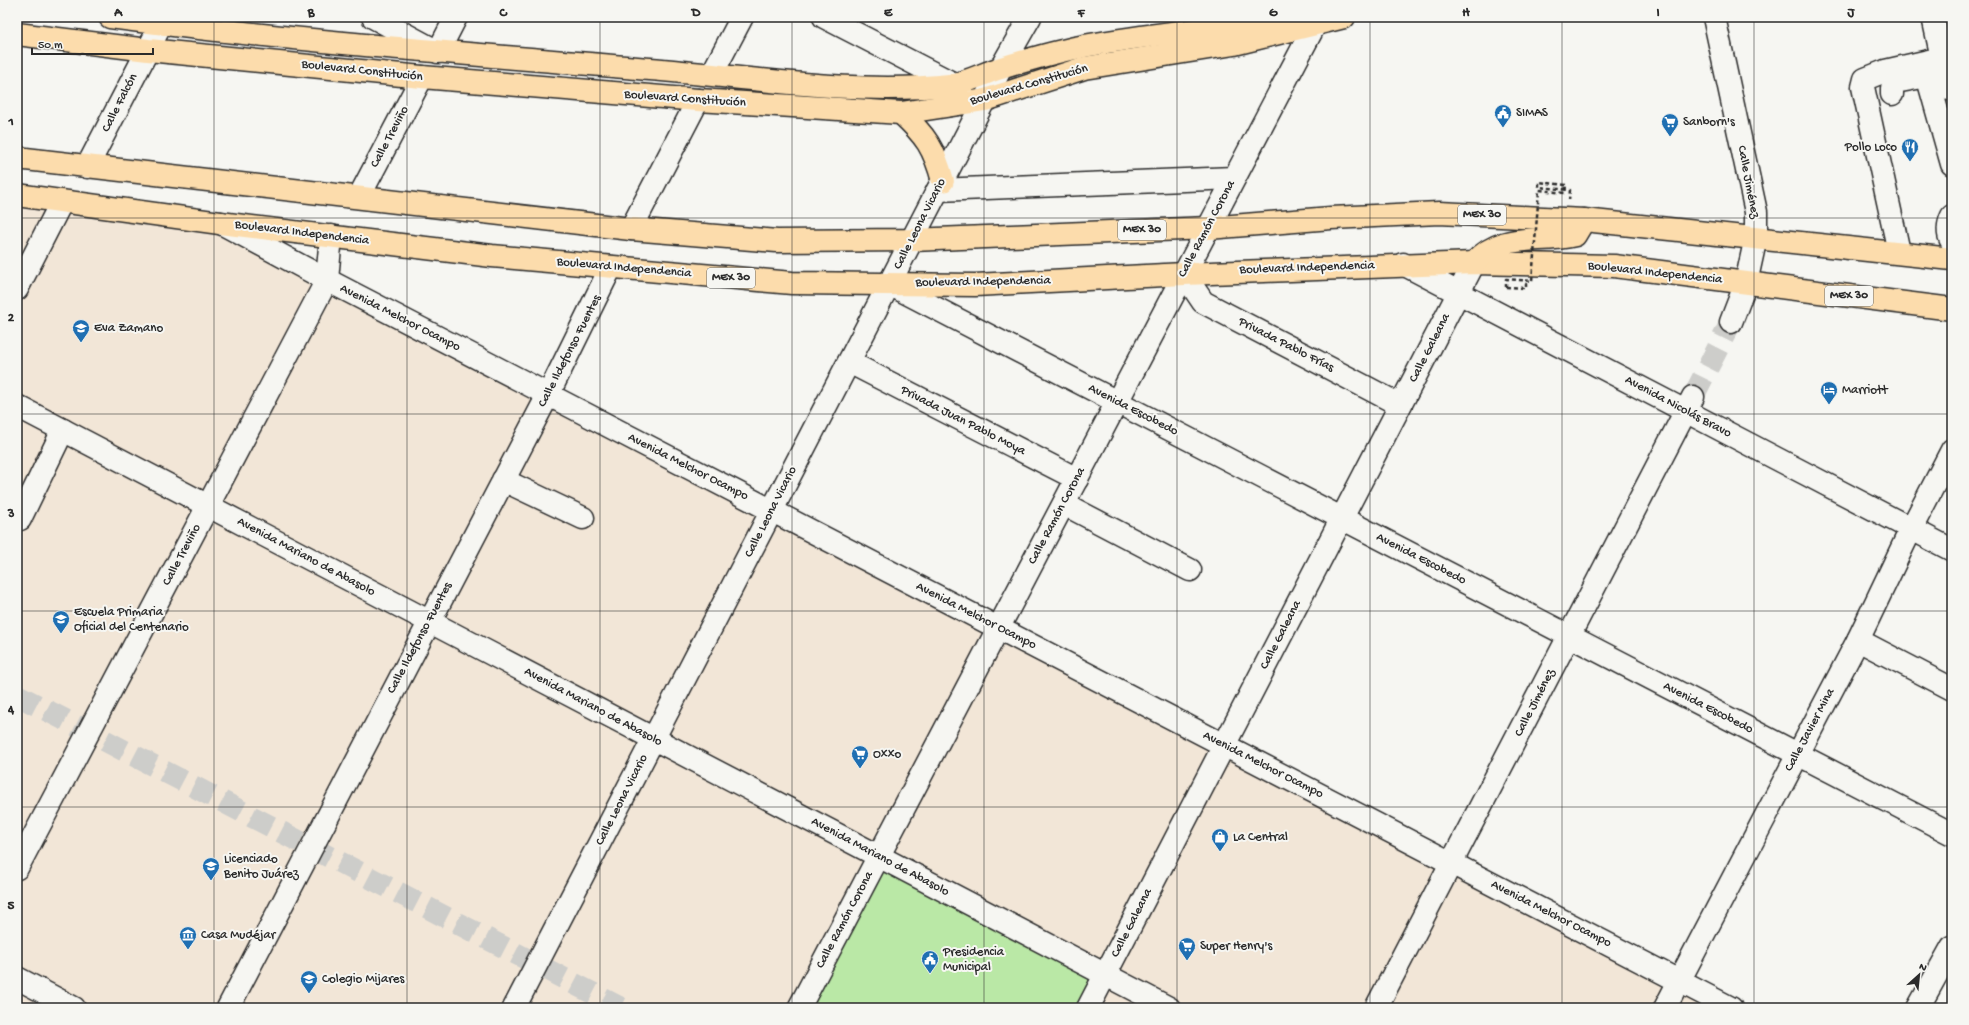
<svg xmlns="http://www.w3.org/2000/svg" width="1969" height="1025" viewBox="0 0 1969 1025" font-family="'Gochi Hand',sans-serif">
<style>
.built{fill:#f2e6d7}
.green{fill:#bae8a6;stroke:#728a68}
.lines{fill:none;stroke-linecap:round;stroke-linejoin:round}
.minor-tunnel{stroke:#cdcdca;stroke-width:22;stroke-dasharray:22 11;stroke-linecap:butt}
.minor-casing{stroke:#2b2b2b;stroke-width:25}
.major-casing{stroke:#2b2b2b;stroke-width:25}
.path{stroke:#2b2b2b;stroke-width:2.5;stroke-dasharray:4 3;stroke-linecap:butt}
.minor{stroke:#f6f6f2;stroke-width:22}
.major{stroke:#fcdcac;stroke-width:22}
.path-bridge{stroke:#2b2b2b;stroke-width:2.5;stroke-dasharray:4 3;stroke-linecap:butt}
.grid{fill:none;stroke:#2b2b2b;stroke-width:1;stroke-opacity:0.55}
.labels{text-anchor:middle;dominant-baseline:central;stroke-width:4;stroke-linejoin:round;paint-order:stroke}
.shield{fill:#f6f6f2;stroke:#686867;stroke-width:1}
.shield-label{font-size:12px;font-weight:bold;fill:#2b2b2b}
.street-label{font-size:13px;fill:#2b2b2b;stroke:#f6f6f2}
.poi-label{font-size:13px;fill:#2b2b2b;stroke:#f6f6f2;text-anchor:start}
.neatline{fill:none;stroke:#2b2b2b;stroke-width:1.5}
.grid-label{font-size:13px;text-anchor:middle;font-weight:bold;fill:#2b2b2b}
</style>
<rect width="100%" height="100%" fill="#f6f6f2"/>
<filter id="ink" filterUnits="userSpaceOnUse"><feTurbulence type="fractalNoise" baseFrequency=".025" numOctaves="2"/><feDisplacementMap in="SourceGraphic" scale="8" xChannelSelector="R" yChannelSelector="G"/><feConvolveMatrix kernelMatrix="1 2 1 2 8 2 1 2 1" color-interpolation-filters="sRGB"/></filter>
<g filter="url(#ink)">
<path class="built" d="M17,195L206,222L1722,1008H17Z"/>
<path class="green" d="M878,858L1106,976L1089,1008H800Z"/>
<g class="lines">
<g class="minor-tunnel">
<path d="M1693,397L1731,322"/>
<path d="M17,695L621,1008"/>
</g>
<g class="minor-casing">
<g id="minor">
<path d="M373,17L438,52L456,17"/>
<path d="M824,17L962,88"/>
<path d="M1714,17L1756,212V237L1746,283L1731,322"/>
<path d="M1933,17L1942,58L1952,90"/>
<path d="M712,74L742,17"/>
<path d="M1892,94V88L1895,82L1922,77L1928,79L1952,164"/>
<path d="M87,167L165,17"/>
<path d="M938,190L1234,178"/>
<path d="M359,197L422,77"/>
<path d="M1952,216C1948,224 1947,234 1952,242"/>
<path d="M221,223L327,280L1731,1008"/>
<path d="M631,229L698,100"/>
<path d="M1899,252L1863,87L1865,79L1885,71L1942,58"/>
<path d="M1403,264L1952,550"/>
<path d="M1184,274L1203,302L1400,405"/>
<path d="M889,284L1952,834"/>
<path d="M17,289L61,203"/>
<path d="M849,362L1077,479"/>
<path d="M17,406L1169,1008"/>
<path d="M503,480L583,518"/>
<path d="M1064,504L1190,570"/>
<path d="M20,519L63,430"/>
<path d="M1858,640L1952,689"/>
<path d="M17,868L327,280L331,236"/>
<path d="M17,978L74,1008"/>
<path d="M228,1008L548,395L611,267"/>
<path d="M514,1008L1001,68L1030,17"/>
<path d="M799,1008L1319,17"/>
<path d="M1088,1008L1474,263"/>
<path d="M1376,1008L1693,397"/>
<path d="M1665,1008L1858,640L1911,529L1952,450"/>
<path d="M1918,1008L1952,947"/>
</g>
</g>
<g class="major-casing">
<g id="major">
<path d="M110,17C290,41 470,54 650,69C749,77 851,95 950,85C967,83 984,73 1001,68C1027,60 1054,52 1080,47C1144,34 1209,31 1273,17"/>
<path d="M17,34L148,50L422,77L698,100L901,113L985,100L1084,68L1234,44L1344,17"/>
<path d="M901,113C926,136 934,148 943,181"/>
<path d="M17,158L631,229L777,241L912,240L1208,228L1331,218L1439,213L1584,220L1952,259"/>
<path d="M17,195L220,223L492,256L792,283L975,285L1184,274L1474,263L1614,266L1952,309"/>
<path d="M1474,263C1502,231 1537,244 1575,235L1584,220"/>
</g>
</g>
<g class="path">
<path d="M1566,185L1539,182V187L1570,190L1569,200"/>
<path d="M1506,287L1526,288V284L1524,283"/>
</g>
<use href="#minor" class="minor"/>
<use href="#major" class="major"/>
<path class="path-bridge" d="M1506,287V279L1532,281L1539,190L1565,193L1566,185"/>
</g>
</g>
<path class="grid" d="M214,17V1008M407,17V1008M600,17V1008M792,17V1008M984,17V1008M1177,17V1008M1370,17V1008M1562,17V1008M1754,17V1008M17,218H1952M17,414H1952M17,611H1952M17,807H1952"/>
<defs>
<g id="civic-pin" transform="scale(0.9)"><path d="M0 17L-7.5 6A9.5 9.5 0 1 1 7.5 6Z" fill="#1f6fb2" stroke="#f6f6f2"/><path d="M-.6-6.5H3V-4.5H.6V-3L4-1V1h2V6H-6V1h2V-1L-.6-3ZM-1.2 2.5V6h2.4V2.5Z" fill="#fff"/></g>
<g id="supermarket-pin" transform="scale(0.9)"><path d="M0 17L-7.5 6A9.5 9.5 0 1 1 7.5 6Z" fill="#1f6fb2" stroke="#f6f6f2"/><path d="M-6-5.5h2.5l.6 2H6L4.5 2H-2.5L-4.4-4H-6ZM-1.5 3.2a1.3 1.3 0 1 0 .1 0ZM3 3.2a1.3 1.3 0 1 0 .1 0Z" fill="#fff"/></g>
<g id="restaurant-pin" transform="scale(0.9)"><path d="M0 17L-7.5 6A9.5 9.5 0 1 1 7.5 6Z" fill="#1f6fb2" stroke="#f6f6f2"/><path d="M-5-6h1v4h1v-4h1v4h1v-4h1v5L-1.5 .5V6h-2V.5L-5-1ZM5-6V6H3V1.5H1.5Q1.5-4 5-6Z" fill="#fff"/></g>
<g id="school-pin" transform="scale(0.9)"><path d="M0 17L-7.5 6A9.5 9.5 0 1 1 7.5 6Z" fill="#1f6fb2" stroke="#f6f6f2"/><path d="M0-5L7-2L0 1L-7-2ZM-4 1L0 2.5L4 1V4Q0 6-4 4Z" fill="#fff"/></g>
<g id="hotel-pin" transform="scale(0.9)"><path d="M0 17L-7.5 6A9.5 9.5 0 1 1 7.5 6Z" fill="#1f6fb2" stroke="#f6f6f2"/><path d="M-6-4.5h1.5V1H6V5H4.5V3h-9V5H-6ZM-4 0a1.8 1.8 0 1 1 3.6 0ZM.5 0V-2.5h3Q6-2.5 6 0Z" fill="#fff"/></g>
<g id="shop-pin" transform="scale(0.9)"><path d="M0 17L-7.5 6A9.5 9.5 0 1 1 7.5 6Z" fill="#1f6fb2" stroke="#f6f6f2"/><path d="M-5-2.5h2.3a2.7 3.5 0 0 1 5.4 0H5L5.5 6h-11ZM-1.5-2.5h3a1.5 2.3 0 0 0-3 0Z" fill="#fff"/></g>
<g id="museum-pin" transform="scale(0.9)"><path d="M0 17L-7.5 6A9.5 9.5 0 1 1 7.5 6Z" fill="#1f6fb2" stroke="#f6f6f2"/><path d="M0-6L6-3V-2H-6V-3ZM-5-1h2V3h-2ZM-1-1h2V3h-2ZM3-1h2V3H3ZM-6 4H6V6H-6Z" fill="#fff"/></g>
</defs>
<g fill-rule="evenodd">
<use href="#civic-pin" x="1503" y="113"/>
<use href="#supermarket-pin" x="1670" y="122"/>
<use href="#restaurant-pin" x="1910" y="147"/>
<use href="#school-pin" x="81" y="328"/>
<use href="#hotel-pin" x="1829" y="390"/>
<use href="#school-pin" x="61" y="619"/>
<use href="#supermarket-pin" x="860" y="754"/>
<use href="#shop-pin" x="1220" y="837"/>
<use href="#school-pin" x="211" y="866"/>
<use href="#museum-pin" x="188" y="935"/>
<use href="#supermarket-pin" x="1187" y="946"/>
<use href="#civic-pin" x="930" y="959"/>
<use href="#school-pin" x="309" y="979"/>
</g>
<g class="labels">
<g class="shield">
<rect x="1458" y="205" width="48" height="20" rx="3"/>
<rect x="1118" y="220" width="48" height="20" rx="3"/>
<rect x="707" y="268" width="48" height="20" rx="3"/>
<rect x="1825" y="286" width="48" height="20" rx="3"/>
</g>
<g class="shield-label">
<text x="1482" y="215">MEX 30</text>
<text x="1142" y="230">MEX 30</text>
<text x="731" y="278">MEX 30</text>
<text x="1849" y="296">MEX 30</text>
</g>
<g class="street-label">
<text transform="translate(362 71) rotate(6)">Boulevard Constitución</text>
<text transform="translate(1029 85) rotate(-16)">Boulevard Constitución</text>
<text transform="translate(685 99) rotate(4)">Boulevard Constitución</text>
<text transform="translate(120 103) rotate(-63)">Calle Falcón</text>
<text transform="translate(390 137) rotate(-62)">Calle Treviño</text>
<text transform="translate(1748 182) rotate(79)">Calle Jiménez</text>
<text transform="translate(920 224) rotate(-63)">Calle Leona Vicario</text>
<text transform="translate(1207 229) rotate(-62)">Calle Ramón Corona</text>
<text transform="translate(302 233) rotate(7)">Boulevard Independencia</text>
<text transform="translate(624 268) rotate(5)">Boulevard Independencia</text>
<text transform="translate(1307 268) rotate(-2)">Boulevard Independencia</text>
<text transform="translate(1655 273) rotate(6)">Boulevard Independencia</text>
<text transform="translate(983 282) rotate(-1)">Boulevard Independencia</text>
<text transform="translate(400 318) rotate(27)">Avenida Melchor Ocampo</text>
<text transform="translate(1286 345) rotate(27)">Privada Pablo Frías</text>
<text transform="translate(1430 348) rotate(-63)">Calle Galeana</text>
<text transform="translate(570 351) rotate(-63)">Calle Ildefonso Fuentes</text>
<text transform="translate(1678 407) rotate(28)">Avenida Nicolás Bravo</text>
<text transform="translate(1133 410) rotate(27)">Avenida Escobedo</text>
<text transform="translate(963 421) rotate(27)">Privada Juan Pablo Moya</text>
<text transform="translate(688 467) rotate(27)">Avenida Melchor Ocampo</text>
<text transform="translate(771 512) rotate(-63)">Calle Leona Vicario</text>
<text transform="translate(1057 516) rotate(-62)">Calle Ramón Corona</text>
<text transform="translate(182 555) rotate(-62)">Calle Treviño</text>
<text transform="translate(306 557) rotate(28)">Avenida Mariano de Abasolo</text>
<text transform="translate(1421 559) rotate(27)">Avenida Escobedo</text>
<text transform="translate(976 616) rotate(27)">Avenida Melchor Ocampo</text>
<text transform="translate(1281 635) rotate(-63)">Calle Galeana</text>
<text transform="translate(420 638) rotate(-62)">Calle Ildefonso Fuentes</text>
<text transform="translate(1535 703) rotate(-63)">Calle Jiménez</text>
<text transform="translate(593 707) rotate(28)">Avenida Mariano de Abasolo</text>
<text transform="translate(1708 708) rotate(27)">Avenida Escobedo</text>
<text transform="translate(1810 730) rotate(-62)">Calle Javier Mina</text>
<text transform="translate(1263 765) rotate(27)">Avenida Melchor Ocampo</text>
<text transform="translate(622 800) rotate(-63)">Calle Leona Vicario</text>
<text transform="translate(880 857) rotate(28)">Avenida Mariano de Abasolo</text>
<text transform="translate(1551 914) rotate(27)">Avenida Melchor Ocampo</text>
<text transform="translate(845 920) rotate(-62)">Calle Ramón Corona</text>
<text transform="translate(1132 923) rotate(-63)">Calle Galeana</text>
</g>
<g class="poi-label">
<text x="1516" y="113">SIMAS</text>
<text x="1683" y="122">Sanborn's</text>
<text x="1897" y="147" text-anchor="end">Pollo Loco</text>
<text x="94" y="328">Eva Zamano</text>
<text x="1842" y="390">Marriott</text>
<text x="74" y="612">Escuela Primaria<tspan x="74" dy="15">Oficial del Centenario</tspan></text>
<text x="873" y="754">Oxxo</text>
<text x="1233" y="837">La Central</text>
<text x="224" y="859">Licenciado<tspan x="224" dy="15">Benito Juárez</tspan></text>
<text x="201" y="935">Casa Mudéjar</text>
<text x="1200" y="946">Super Henry's</text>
<text x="943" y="952">Presidencia<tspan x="943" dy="15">Municipal</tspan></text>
<text x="322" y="979">Colegio Mijares</text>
</g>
</g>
<rect width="1969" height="1025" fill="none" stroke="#f6f6f2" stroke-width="44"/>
<g transform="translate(1919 975) rotate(27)" stroke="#f6f6f2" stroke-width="3" paint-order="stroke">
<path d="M0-3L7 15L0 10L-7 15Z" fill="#2b2b2b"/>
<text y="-6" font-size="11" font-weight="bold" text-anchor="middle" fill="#2b2b2b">N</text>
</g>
<path d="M32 48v6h121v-6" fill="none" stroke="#2b2b2b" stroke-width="2"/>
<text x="38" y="48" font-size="12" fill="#2b2b2b" stroke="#f6f6f2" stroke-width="3" paint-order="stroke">50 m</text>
<rect x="22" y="22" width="1925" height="981" class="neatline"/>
<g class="grid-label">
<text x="118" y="16">A</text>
<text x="311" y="16">B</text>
<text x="503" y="16">C</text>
<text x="696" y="16">D</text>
<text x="888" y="16">E</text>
<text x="1081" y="16">F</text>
<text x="1273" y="16">G</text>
<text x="1466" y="16">H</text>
<text x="1658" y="16">I</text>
<text x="1851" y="16">J</text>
<text x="11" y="125">1</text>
<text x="11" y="321">2</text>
<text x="11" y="517">3</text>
<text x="11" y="713">4</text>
<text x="11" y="909">5</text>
</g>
</svg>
